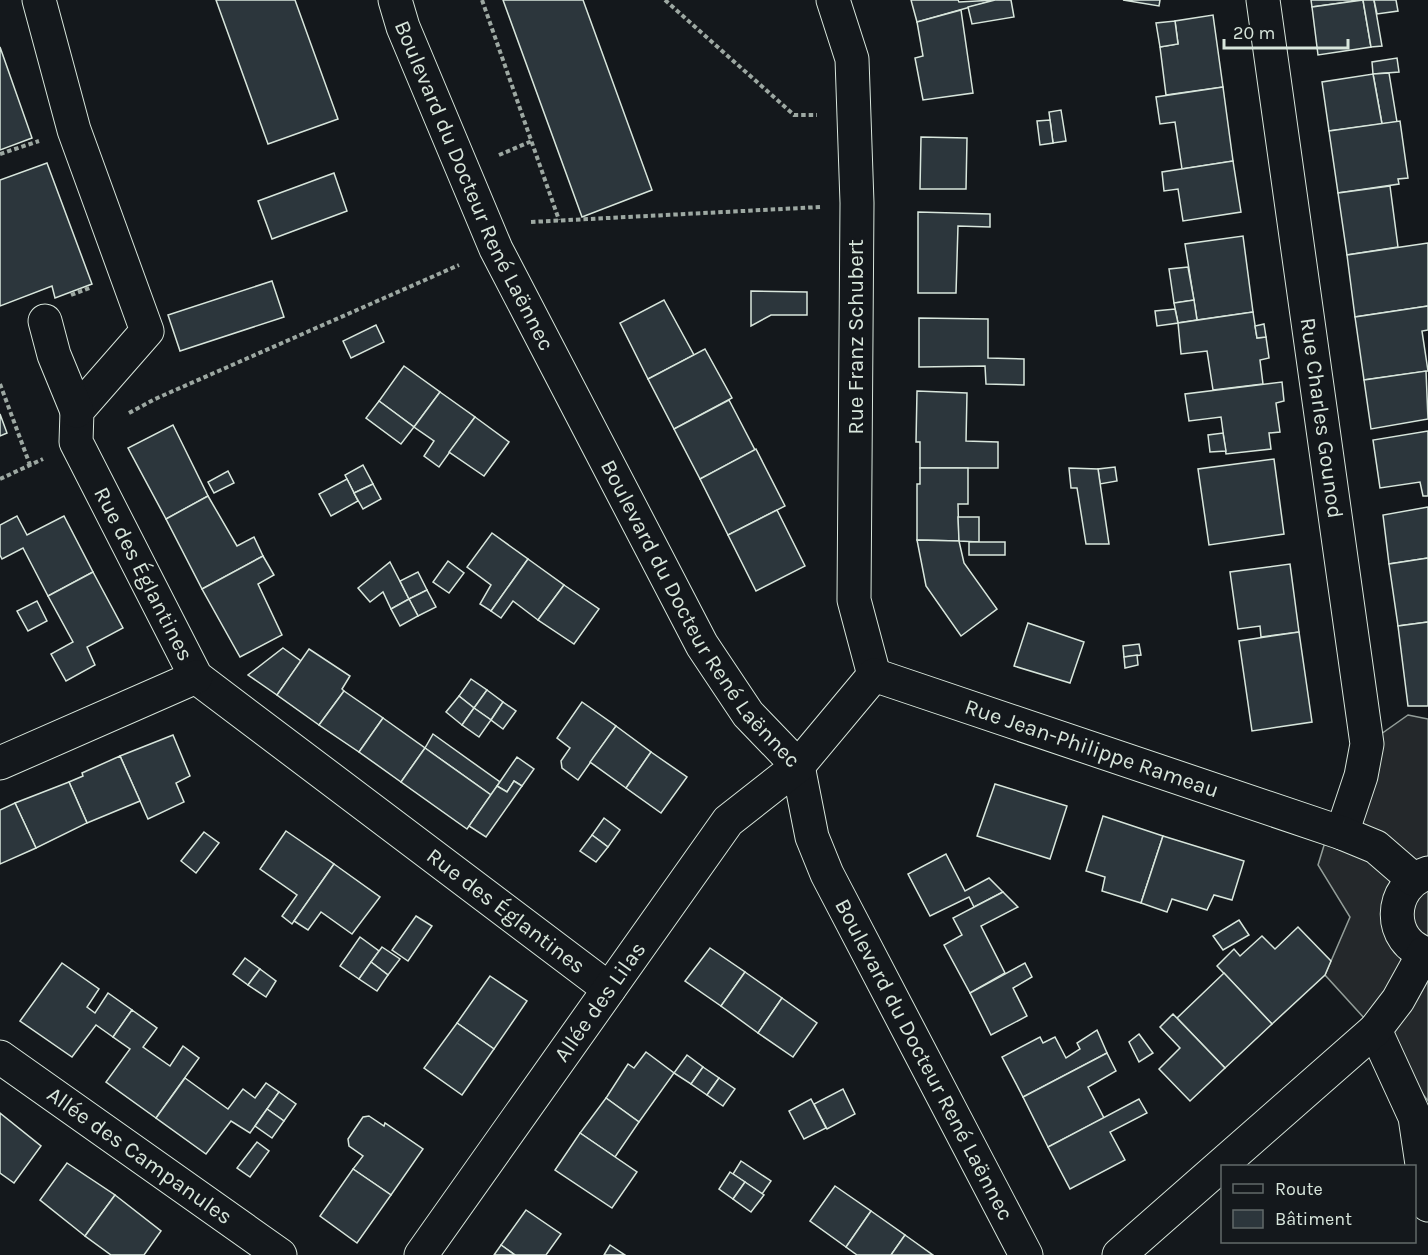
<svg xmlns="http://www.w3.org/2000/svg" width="1428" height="1255" viewBox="0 0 1428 1255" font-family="Karla,sans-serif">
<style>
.parking{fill:#24282b;stroke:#939e99;stroke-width:1.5}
.building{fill:#2c363c;stroke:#d8e6dc;stroke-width:1.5}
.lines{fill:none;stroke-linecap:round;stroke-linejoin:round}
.minor-casing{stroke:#d8e6dc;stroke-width:35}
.path{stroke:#9da8a2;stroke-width:4;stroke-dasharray:4.5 3;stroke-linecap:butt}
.minor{stroke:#14181c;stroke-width:33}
.labels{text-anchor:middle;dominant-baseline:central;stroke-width:4.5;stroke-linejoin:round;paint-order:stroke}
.street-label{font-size:22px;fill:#d8e6dc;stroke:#14181c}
</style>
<rect width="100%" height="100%" fill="#14181c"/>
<path class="parking" d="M1408,715L1428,719V1101L1375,1030L1325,975L1350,917L1318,865L1329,829L1367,744Z"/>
<g class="building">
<path d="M216,0H295L338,119L268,144Z"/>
<path d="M503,0H583L652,190L582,217Z"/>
<path d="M911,0H958L959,2L995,0L917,22Z"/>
<path d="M995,0H1011L1014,17L972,24L968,7Z"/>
<path d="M1123,0H1160L1159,6Z"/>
<path d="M1311,0H1363L1312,7Z"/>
<path d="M1363,0L1371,47L1318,55L1312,7Z"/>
<path d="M1363,0H1374L1382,46L1371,47Z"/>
<path d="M1374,0H1396L1398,11L1377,14Z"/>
<path d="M961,10L973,93L923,100L915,58L923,56L917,22Z"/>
<path d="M1213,15L1223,87L1166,95L1160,47L1178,44L1175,21Z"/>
<path d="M1175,21L1178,44L1160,47L1156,23Z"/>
<path d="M0,47L32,138L0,150Z"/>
<path d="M1397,58L1399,72L1373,74L1372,62Z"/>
<path d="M1389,73L1397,122L1382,124L1373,74Z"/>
<path d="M1373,74L1382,124L1329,131L1322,82Z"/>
<path d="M1223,87L1233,161L1182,169L1175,122L1160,124L1156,97Z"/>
<path d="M1061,110L1066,141L1053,143L1049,112Z"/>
<path d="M1050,120L1053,143L1040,145L1037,121Z"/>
<path d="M1400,121L1408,178L1398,179L1399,184L1338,193L1329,131Z"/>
<path d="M921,137L967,138L966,189H920Z"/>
<path d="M1233,161L1241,212L1183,221L1178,189L1164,191L1162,172Z"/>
<path d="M47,163L92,284L55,298L52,286L0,306V180Z"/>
<path d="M334,173L347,211L272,239L258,201Z"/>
<path d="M1390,186L1398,247L1347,255L1338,193Z"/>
<path d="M918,212L990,214V227L958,226L956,293H918Z"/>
<path d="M1243,236L1253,312L1197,320L1185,244Z"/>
<path d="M1428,243V306L1355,317L1347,255Z"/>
<path d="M1188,267L1194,300L1174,303L1169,269Z"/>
<path d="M272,281L284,317L180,351L168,315Z"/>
<path d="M751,291L807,292V315H771L751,326Z"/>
<path d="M664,300L694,355L648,379L620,323Z"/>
<path d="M1194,300L1197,320L1178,323L1174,303Z"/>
<path d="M1428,306V330L1422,331L1428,371L1364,380L1355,317Z"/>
<path d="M1175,309L1178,323L1157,326L1155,311Z"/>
<path d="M1253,312L1257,338L1266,337L1269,358L1260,360L1263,384L1213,390L1207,351L1181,354L1178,323Z"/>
<path d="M919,318L988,319V358L1024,359V385L986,384L985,366L919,367Z"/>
<path d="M1264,324L1266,337L1257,338L1255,326Z"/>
<path d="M376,325L384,342L351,358L343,341Z"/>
<path d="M705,349L732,398L674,429L648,379Z"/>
<path d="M404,366L440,392L414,427L379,401Z"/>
<path d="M1426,371L1428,419L1371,429L1364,380Z"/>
<path d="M1282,382L1284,401L1276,403L1280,432L1269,433L1271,449L1226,454L1221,417L1189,421L1185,394Z"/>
<path d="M917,391L967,393L966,441L998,442V468H920V442H916Z"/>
<path d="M440,392L475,417L439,467L424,456L434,441L414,427Z"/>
<path d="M729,400L755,450L700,479L674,429Z"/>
<path d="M379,401L414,427L401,444L366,418Z"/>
<path d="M0,414L7,433L0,436Z"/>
<path d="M475,417L509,442L484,476L449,452Z"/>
<path d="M173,425L208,496L166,519L128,448Z"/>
<path d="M1428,431V496H1423L1420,482L1380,488L1373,440Z"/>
<path d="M1223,433L1226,451L1210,452L1208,435Z"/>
<path d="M756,449L785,506L728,535L700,479Z"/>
<path d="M1274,459L1284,534L1209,545L1198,469Z"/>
<path d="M363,465L373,484L354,493L345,475Z"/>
<path d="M1115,467L1117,481L1100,484L1098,469Z"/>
<path d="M920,468H968V504H958L959,541L917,540V484H920Z"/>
<path d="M1069,468L1098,469L1109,544H1086L1077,488H1071Z"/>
<path d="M228,471L234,483L214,493L208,482Z"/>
<path d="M347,479L358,501L331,516L319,494Z"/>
<path d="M373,484L381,499L363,509L354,493Z"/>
<path d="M208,496L237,546L254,537L263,556L202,589L166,519Z"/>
<path d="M1428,507V558L1389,564L1383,515Z"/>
<path d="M777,510L805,566L756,591L728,535Z"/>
<path d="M17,516L27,535L64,516L93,572L48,596L23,548L2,559L0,555V525Z"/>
<path d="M958,517H979V542L959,541Z"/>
<path d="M492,533L528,559L491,611L480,604L491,585L467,567Z"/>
<path d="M917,540L959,541L964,563L997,609L961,636L926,586Z"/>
<rect x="969" y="542" width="36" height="13"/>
<path d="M263,556L274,575L258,584L282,635L240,657L202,589Z"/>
<path d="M1428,558V622L1398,626L1389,564Z"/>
<path d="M528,559L564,585L538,620L513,601L501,618L491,611Z"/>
<path d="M448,561L464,573L449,593L433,582Z"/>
<path d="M390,562L409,599L391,609L383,592L370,602L358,588Z"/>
<path d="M1290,564L1299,632L1261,637L1260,626L1238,629L1230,572Z"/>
<path d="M93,572L123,628L87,647L95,665L66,681L51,654L73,642L48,596Z"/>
<path d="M418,572L427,590L409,599L400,581Z"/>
<path d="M564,585L599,609L574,644L538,620Z"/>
<path d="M427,590L436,607L418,616L409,599Z"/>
<path d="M409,599L418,616L400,626L391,609Z"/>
<path d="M37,601L47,621L28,631L17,611Z"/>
<path d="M1428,622V706H1408L1398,626Z"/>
<path d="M1028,623L1084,642L1070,683L1014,666Z"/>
<path d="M1299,632L1312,722L1252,731L1239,641Z"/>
<path d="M1139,644L1141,655L1124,657L1123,646Z"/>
<path d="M283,648L301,661L277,695L248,675Z"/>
<path d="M309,649L350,676L342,689L344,691L319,725L277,695Z"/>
<path d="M1137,655L1138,665L1125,668L1124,657Z"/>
<path d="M471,679L487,690L474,708L459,696Z"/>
<path d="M487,690L503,702L491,720L474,708Z"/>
<path d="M344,691L383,718L359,752L319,725Z"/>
<path d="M459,696L474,708L462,725L446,712Z"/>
<path d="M503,702L516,711L503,729L491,720Z"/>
<path d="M582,702L616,726L578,780L562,768L561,761L570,748L557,738Z"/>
<path d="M474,708L491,720L479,737L462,725Z"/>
<path d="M383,718L425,748L401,782L359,752Z"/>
<path d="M616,726L651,752L626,788L590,762Z"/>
<path d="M433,734L500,782L491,795L425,748Z"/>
<path d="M173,735L190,776L176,783L184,802L148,819L120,756Z"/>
<path d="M425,748L491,795L467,829L401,782Z"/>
<path d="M651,752L687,777L661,813L626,788Z"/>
<path d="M120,756L140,801L87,823L69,782L83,776L82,773Z"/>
<path d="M517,757L534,769L522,786L514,781L507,792L497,786Z"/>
<path d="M514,781L522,786L486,837L469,826L497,786L507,792Z"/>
<path d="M69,782L87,823L36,848L15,803Z"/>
<path d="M995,784L1067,806L1050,859L977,836Z"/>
<path d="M15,803L36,848L0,864V810Z"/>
<path d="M1103,816L1163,836L1141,903L1102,891L1105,877L1086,871Z"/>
<path d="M604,818L620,830L608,847L592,835Z"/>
<path d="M286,831L334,864L292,924L282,916L297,895L260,869Z"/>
<path d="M204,832L219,843L196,873L181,861Z"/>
<path d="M592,835L608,847L596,862L580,851Z"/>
<path d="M1163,836L1244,861L1232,900L1214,895L1207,910L1172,899L1167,912L1141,903Z"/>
<path d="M946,854L965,891L989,878L1003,892L974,907L969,897L930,916L908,874Z"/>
<path d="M334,864L380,897L352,934L321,912L308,930L294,921Z"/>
<path d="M1003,892L1018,907L981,926L1005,973L970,993L944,945L962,935L953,918Z"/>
<path d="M416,916L432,926L408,961L392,950Z"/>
<path d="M1239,920L1249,935L1223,950L1213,936Z"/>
<path d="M1298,927L1331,961L1325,975L1272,1024L1217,966L1234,949L1240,956L1262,936L1275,949Z"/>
<path d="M360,937L379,951L359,979L340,966Z"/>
<path d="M382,947L400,959L388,975L371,962Z"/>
<path d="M710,948L745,972L721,1006L685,981Z"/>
<path d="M245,958L260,969L248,985L233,974Z"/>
<path d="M371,962L388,975L377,991L359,979Z"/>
<path d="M62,963L99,989L87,1007L95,1013L108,993L132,1010L113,1037L96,1025L72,1057L20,1021Z"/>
<path d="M1025,963L1032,977L1013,988L1027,1016L991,1035L970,993Z"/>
<path d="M260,969L276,981L266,997L248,985Z"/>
<path d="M745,972L782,998L758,1033L721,1006Z"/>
<path d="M1224,973L1272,1024L1225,1068L1177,1018Z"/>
<path d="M490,976L527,1001L494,1049L457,1023Z"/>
<path d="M782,998L817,1023L793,1057L758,1033Z"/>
<path d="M132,1010L157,1028L143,1047L170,1066L183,1046L199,1058L156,1118L106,1082L130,1049L113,1037Z"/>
<path d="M1173,1014L1225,1068L1190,1101L1159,1069L1180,1048L1160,1027Z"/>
<path d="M457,1023L494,1049L462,1095L424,1068Z"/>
<path d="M1097,1030L1107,1053L1023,1097L1002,1057L1040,1037L1043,1043L1055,1037L1066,1058L1080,1049L1077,1043Z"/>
<path d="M1139,1034L1153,1053L1139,1062L1129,1042Z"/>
<path d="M646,1052L674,1073L639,1122L606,1098L628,1064L634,1068Z"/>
<path d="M1107,1053L1116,1071L1088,1087L1104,1118L1048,1147L1023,1097Z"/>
<path d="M687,1055L703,1067L691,1084L674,1073Z"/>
<path d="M703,1067L719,1078L707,1095L691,1084Z"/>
<path d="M185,1078L228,1109L243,1089L255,1098L266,1083L279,1092L250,1133L231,1121L206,1154L156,1118Z"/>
<path d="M719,1078L735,1089L723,1106L707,1095Z"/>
<path d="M843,1089L855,1114L827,1129L814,1104Z"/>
<path d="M279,1092L296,1104L284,1121L267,1109Z"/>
<path d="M606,1098L639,1122L615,1157L580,1133Z"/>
<path d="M811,1099L826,1128L804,1139L789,1111Z"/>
<path d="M1139,1099L1147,1113L1110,1132L1125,1160L1070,1189L1048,1147Z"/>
<path d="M267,1109L284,1121L272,1138L255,1126Z"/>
<path d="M0,1113L41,1146L14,1183L0,1173Z"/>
<path d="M369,1116L384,1126L385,1123L423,1149L391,1195L353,1169L363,1156L349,1146L348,1139L363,1117Z"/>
<path d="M580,1133L637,1172L612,1208L555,1170Z"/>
<path d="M257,1142L269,1151L250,1177L237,1168Z"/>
<path d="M741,1161L771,1181L762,1194L733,1174Z"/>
<path d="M67,1163L115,1195L85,1236L40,1200Z"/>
<path d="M353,1169L391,1195L357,1243L320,1216Z"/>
<path d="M730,1172L745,1182L733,1199L719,1189Z"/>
<path d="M745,1182L764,1195L751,1212L733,1199Z"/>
<path d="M835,1186L871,1211L846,1247L810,1221Z"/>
<path d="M115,1195L161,1231L144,1255H111L85,1236Z"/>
<path d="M526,1210L561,1234L546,1255H515L501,1245Z"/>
<path d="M871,1211L905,1235L891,1255H857L846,1247Z"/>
<path d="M905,1235L933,1255H891Z"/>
<path d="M501,1245L515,1255H494Z"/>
<path d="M610,1245L625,1255H604Z"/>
</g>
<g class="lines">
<g class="minor-casing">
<g id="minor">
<path id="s1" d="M39,0L74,130L147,331L77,411L76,442L196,677L609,989"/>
<path id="s2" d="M395,0L403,27L496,249L702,645L748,714L798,766L812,837L827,874L1026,1255"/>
<path d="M833,0L852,59L857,203L854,600L874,675"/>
<path id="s3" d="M1263,0L1367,744L1361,776L1342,833"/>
<path d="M45,321L54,355L77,411"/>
<path d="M0,763L196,677"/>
<path d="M1428,873C1388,885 1386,943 1428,954"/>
<path d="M1375,1030L1415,1117L1428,1205"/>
<path id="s4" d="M0,1057L280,1255"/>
<path id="s5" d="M421,1255L728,821L798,766L874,675L1342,833L1376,847L1413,879"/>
<path d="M1119,1255L1375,1030L1398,1000L1424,953"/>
</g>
</g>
<g class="path">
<path d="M482,0L559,220"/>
<path d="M665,0L794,115H817"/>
<path d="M0,154L39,141"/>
<path d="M499,155L532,141"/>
<path d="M531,222L820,207"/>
<path d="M71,295L92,287"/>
<path d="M0,384L30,465"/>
<path d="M129,413L155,399L459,265"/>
<path d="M0,479L43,459"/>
</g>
<use href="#minor" class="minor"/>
</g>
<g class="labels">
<g class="street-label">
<text stroke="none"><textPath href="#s2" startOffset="202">Boulevard du Docteur René Laënnec</textPath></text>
<text transform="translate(856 337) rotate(-90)">Rue Franz Schubert</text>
<text stroke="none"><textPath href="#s3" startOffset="422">Rue Charles Gounod</textPath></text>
<text stroke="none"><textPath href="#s1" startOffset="634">Rue des Églantines</textPath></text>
<text stroke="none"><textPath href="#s2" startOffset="688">Boulevard du Docteur René Laënnec</textPath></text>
<text stroke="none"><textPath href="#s5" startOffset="969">Rue Jean-Philippe Rameau</textPath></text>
<text stroke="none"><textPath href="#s1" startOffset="1138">Rue des Églantines</textPath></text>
<text stroke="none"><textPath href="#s5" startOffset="310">Allée des Lilas</textPath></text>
<text stroke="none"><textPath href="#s2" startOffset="1192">Boulevard du Docteur René Laënnec</textPath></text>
<text stroke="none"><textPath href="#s4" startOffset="171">Allée des Campanules</textPath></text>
</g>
</g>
<rect x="1221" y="1165" width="195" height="78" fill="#14181c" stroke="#626a69" stroke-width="1.5"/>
<rect x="1233" y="1184" width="30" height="9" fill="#14181c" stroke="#626a69" stroke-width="1.5"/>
<text x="1275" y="1195" font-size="18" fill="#d8e6dc">Route</text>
<rect x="1233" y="1210" width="30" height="18" fill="#2c363c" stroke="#626a69" stroke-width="1.5"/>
<text x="1275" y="1225" font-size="18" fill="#d8e6dc">Bâtiment</text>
<path d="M1224 39v9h124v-9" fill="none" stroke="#d8e6dc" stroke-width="3"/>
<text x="1233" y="39" font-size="18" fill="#d8e6dc" stroke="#14181c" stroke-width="4.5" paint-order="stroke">20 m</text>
</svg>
